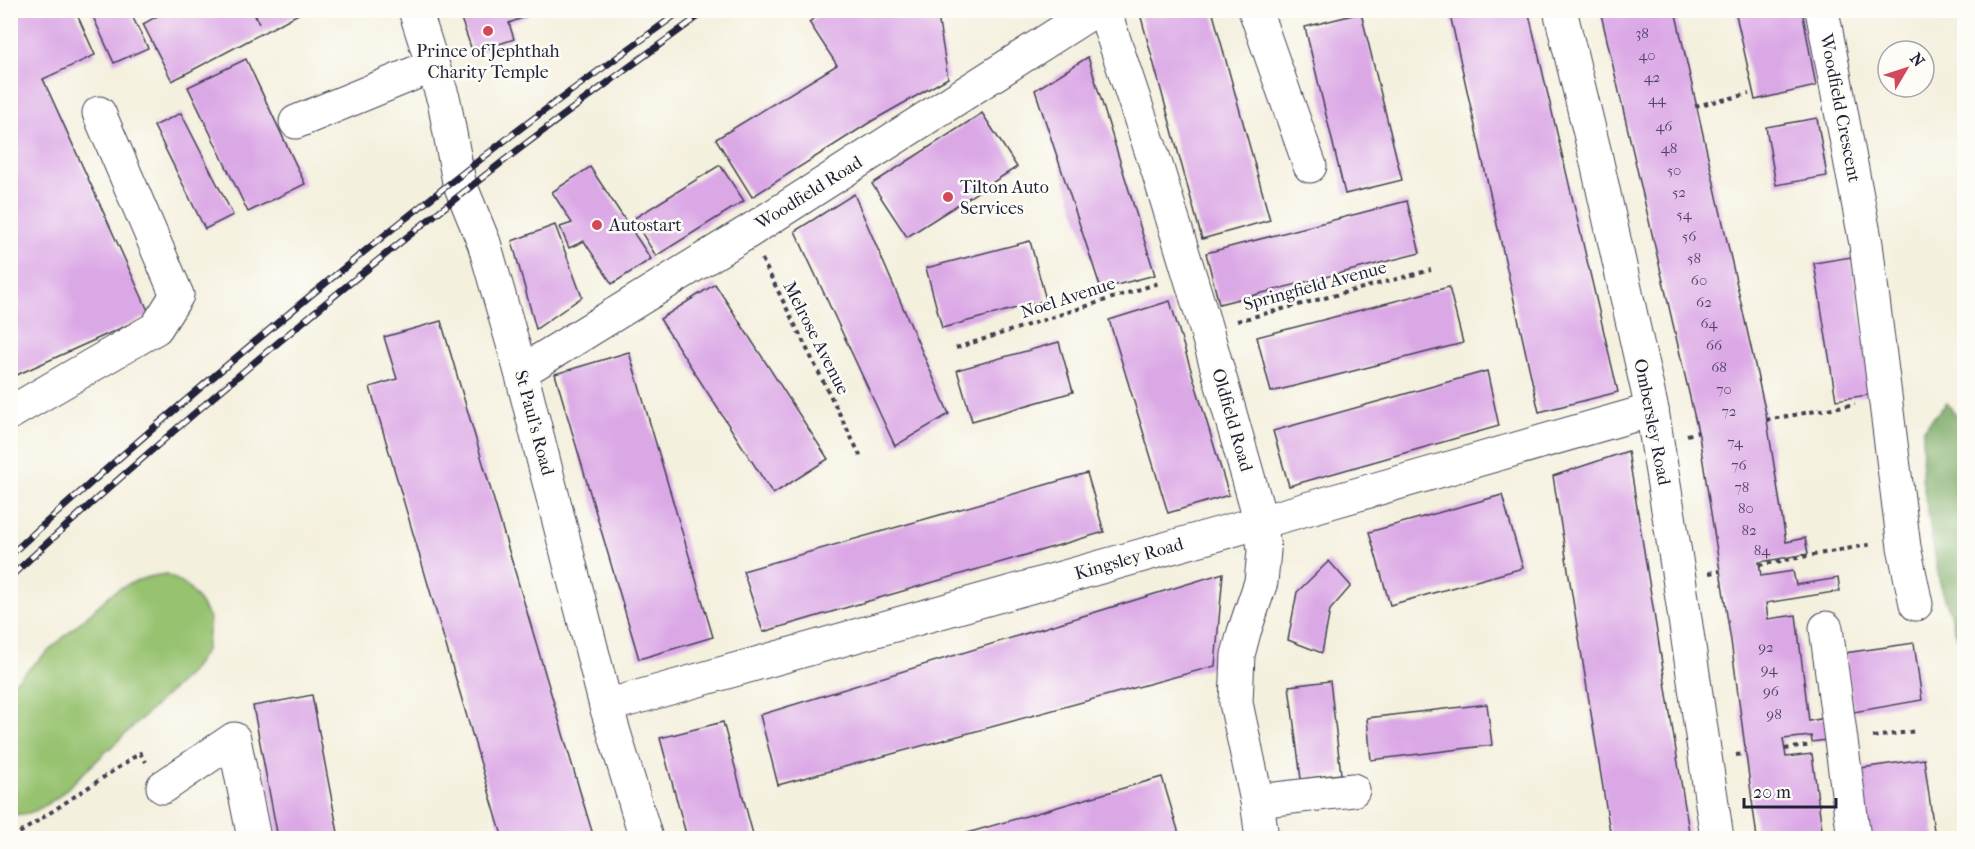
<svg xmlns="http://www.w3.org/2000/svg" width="1975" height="849" viewBox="0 0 1975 849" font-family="'IM FELL French Canon',serif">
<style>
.green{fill:#97c270;stroke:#5c7256;stroke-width:1.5}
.forest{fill:#79a862;stroke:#4e654e;stroke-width:1.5}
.building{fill:#dba8e6}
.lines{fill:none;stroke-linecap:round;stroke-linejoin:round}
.minor-casing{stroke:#424153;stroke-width:35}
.path{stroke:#424153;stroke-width:4;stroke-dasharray:4.5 4.5;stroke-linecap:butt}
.minor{stroke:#fff;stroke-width:33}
.rail-casing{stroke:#22223b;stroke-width:7}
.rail{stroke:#fdfcf7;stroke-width:4.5;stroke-dasharray:14;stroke-linecap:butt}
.poi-dot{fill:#d1495b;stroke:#fdfcf7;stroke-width:2}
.labels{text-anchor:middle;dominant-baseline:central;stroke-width:5;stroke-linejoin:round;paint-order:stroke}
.number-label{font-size:15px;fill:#504466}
.poi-label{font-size:18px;fill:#22223b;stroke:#fdfcf7;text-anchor:start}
.street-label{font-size:18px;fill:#22223b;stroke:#fdfcf7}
</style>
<rect width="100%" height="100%" fill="#fdfcf7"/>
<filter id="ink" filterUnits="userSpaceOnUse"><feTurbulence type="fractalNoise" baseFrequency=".0167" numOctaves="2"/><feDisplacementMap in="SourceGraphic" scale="12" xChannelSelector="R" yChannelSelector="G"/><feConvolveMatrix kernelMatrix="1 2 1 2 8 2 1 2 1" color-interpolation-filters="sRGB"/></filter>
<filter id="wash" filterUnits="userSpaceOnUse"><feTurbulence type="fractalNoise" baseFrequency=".008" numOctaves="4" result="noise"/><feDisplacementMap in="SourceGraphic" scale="24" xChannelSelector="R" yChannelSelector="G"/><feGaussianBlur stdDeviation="1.35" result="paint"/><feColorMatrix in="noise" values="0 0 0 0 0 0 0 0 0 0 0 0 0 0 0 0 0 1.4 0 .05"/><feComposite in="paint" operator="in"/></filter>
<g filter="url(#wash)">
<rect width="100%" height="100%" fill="#f4f0de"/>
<path class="green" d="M167,574L187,586L200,602L210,619L206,650L191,672L58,797C43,807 30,817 11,814V685L111,594C129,582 146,576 167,574Z"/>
<path class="forest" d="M1947,403L1964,424V657L1939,580L1922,478L1923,429Z"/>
<g id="blocks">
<g class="building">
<path d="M10,10H75L95,55L43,79L150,315L10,378Z"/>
<path d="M90,10H129L148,48L114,63Z"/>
<path d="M168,10H252L259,24L254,10H306L172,81L143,24Z"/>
<path d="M458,10H528L530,15L509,23L514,39L473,53Z"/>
<path d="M826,10H937L948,78L872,121L752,197L716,139L837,65L809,22Z"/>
<path d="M1139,10H1212L1270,220L1202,239Z"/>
<path d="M1449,10H1528L1618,392L1539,412Z"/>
<path d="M1600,10H1675L1766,414L1786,542L1805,538L1808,554L1759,562L1761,576L1793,571L1796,585L1838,578L1840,591L1766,603L1768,619L1796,615L1809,721L1831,717L1834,739L1812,742L1811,736L1783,739L1786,757L1812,754L1823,838H1757L1731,641L1699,436Z"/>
<path d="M1735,10H1802L1816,86L1755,100Z"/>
<path d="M1361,13L1402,180L1345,194L1305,27Z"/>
<path d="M1088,57L1155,275L1101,289L1035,90Z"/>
<path d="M246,59L305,184L248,212L188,87Z"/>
<path d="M181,113L233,215L205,229L154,126Z"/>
<path d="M982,113L1017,167L907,237L872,184Z"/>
<path d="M1817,118L1827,176L1776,185L1766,127Z"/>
<path d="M720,165L744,201L656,256L633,219Z"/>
<path d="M590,167L651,259L612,284L584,241L569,248L560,227L572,223L552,192Z"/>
<path d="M854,194L949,414L895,446L795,231Z"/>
<path d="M1407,201L1420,253L1219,304L1206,253Z"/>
<path d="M555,225L582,297L536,329L512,241Z"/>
<path d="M1030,241L1046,300L942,328L926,268Z"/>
<path d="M1851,257L1874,394L1836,400L1814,263Z"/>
<path d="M715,284L828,459L773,494L660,319Z"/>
<path d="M1449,287L1463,343L1271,392L1257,337Z"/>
<path d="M1170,301L1229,495L1168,513L1109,320Z"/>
<path d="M441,321L584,805L594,838H503L500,829L370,387L397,379L384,337Z"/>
<path d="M1059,342L1073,392L972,421L957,370Z"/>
<path d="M629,352L713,637L639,659L555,374Z"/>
<path d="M1487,371L1499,426L1289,486L1273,431Z"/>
<path d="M1628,451L1690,838H1611L1553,476Z"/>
<path d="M1087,473L1104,532L763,632L743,571Z"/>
<path d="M1502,495L1523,568L1390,605L1369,532Z"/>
<path d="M1329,561L1351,586L1330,610L1322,653L1288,640L1297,592Z"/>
<path d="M1223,573L1215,666L778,785L760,715Z"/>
<path d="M1914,643L1922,700L1854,712L1845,653Z"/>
<path d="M1330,681L1341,774L1301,779L1289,686Z"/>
<path d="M312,695L339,838H278L253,706Z"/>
<path d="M1487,704L1492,745L1371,760L1367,718Z"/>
<path d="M723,722L754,838H687L660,738Z"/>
<path d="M1924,759L1935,838H1864L1854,769Z"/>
<path d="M1162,777L1180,837L968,838L967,833Z"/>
</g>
</g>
</g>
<g filter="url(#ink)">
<use href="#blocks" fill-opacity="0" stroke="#424153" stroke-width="1.5"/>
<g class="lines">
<g class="minor-casing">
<g id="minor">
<path d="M415,10L444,101L459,182L484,243L521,372L606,706L646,838"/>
<path d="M1104,10L1158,171L1206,329L1261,522L1264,551L1261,582L1244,632L1238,655L1236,703L1257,801L1262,838"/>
<path d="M1255,10L1310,166"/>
<path d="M1560,10L1596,158L1652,410L1679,578L1717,838"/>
<path d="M1822,10L1866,244L1904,547L1916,604"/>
<path d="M296,122L432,66"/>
<path d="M521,372L748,232L1095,10"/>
<path d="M10,413L156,328L177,295L99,113"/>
<path d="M1826,628L1854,838"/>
<path d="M606,706L1275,518L1652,410"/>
<path d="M163,787L234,739L254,838"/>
<path d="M1257,801L1353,790"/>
</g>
</g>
<g class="path">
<path d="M1695,106L1749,94"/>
<path d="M762,259L861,457"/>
<path d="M1237,321L1431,270"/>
<path d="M956,348L1159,283"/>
<path d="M1766,420L1855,404"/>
<path d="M1687,435L1698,432"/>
<path d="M1759,565L1873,544"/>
<path d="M1709,573L1720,571"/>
<path d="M1873,737L1917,731"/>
<path d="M1785,749L1812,745"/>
<path d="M1736,755L1745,754"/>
<path d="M12,838L140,753L146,762"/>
</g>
<use href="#minor" class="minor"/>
<g class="rail-casing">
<g id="rail">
<path d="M10,555C175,406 345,263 521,128C574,88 628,50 682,10"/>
<path d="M10,577C165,435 326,299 492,170C562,115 635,63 707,10"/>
</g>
</g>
<use href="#rail" class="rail"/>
</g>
</g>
<g class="poi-dot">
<circle cx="488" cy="31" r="6"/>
<circle cx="948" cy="197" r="6"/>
<circle cx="597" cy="225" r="6"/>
</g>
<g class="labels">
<g class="number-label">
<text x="1642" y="33">38</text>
<text x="1647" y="55">40</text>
<text x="1652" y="77">42</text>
<text x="1657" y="99">44</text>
<text x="1664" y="126">46</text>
<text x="1669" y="148">48</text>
<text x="1674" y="170">50</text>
<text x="1679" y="192">52</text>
<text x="1684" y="214">54</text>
<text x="1689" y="236">56</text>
<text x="1694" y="258">58</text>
<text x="1699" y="280">60</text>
<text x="1704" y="302">62</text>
<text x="1709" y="323">64</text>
<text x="1714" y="345">66</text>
<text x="1719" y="367">68</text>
<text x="1724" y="389">70</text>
<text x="1729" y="411">72</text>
<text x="1735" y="442">74</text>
<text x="1739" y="465">76</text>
<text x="1742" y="487">78</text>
<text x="1746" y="508">80</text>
<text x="1749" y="530">82</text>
<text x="1762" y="550">84</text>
<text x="1766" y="647">92</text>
<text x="1769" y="669">94</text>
<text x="1771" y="691">96</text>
<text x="1774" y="714">98</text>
</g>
<g class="poi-label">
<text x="488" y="51" text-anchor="middle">Prince of Jephthah<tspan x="488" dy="21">Charity Temple</tspan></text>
<text x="960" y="187">Tilton Auto<tspan x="960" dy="21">Services</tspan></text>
<text x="609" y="225">Autostart</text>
</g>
<g class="street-label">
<text transform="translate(1840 108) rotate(79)">Woodfield Crescent</text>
<text transform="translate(809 193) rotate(-32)">Woodfield Road</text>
<text transform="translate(1315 286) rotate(-15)">Springfield Avenue</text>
<text transform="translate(1068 298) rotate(-18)">Noel Avenue</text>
<text transform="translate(816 338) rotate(63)">Melrose Avenue</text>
<text transform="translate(1232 420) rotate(74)">Oldfield Road</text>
<text transform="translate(1652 422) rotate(79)">Ombersley Road</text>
<text transform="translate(534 423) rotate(75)">St Paul's Road</text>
<text transform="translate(1129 559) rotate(-16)">Kingsley Road</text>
</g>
</g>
<rect width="1975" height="849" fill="none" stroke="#fdfcf7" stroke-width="36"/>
<g transform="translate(1906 69) rotate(51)"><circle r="28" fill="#fdfcf7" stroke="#a5a5ac" stroke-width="1.5"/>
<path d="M0-4.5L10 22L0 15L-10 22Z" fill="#d1495b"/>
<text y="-9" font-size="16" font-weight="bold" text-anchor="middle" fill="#22223b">N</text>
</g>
<path d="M1744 798v9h92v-9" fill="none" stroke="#22223b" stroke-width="3"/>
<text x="1753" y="798" font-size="18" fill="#22223b" stroke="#fdfcf7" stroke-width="4.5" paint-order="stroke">20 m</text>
</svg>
